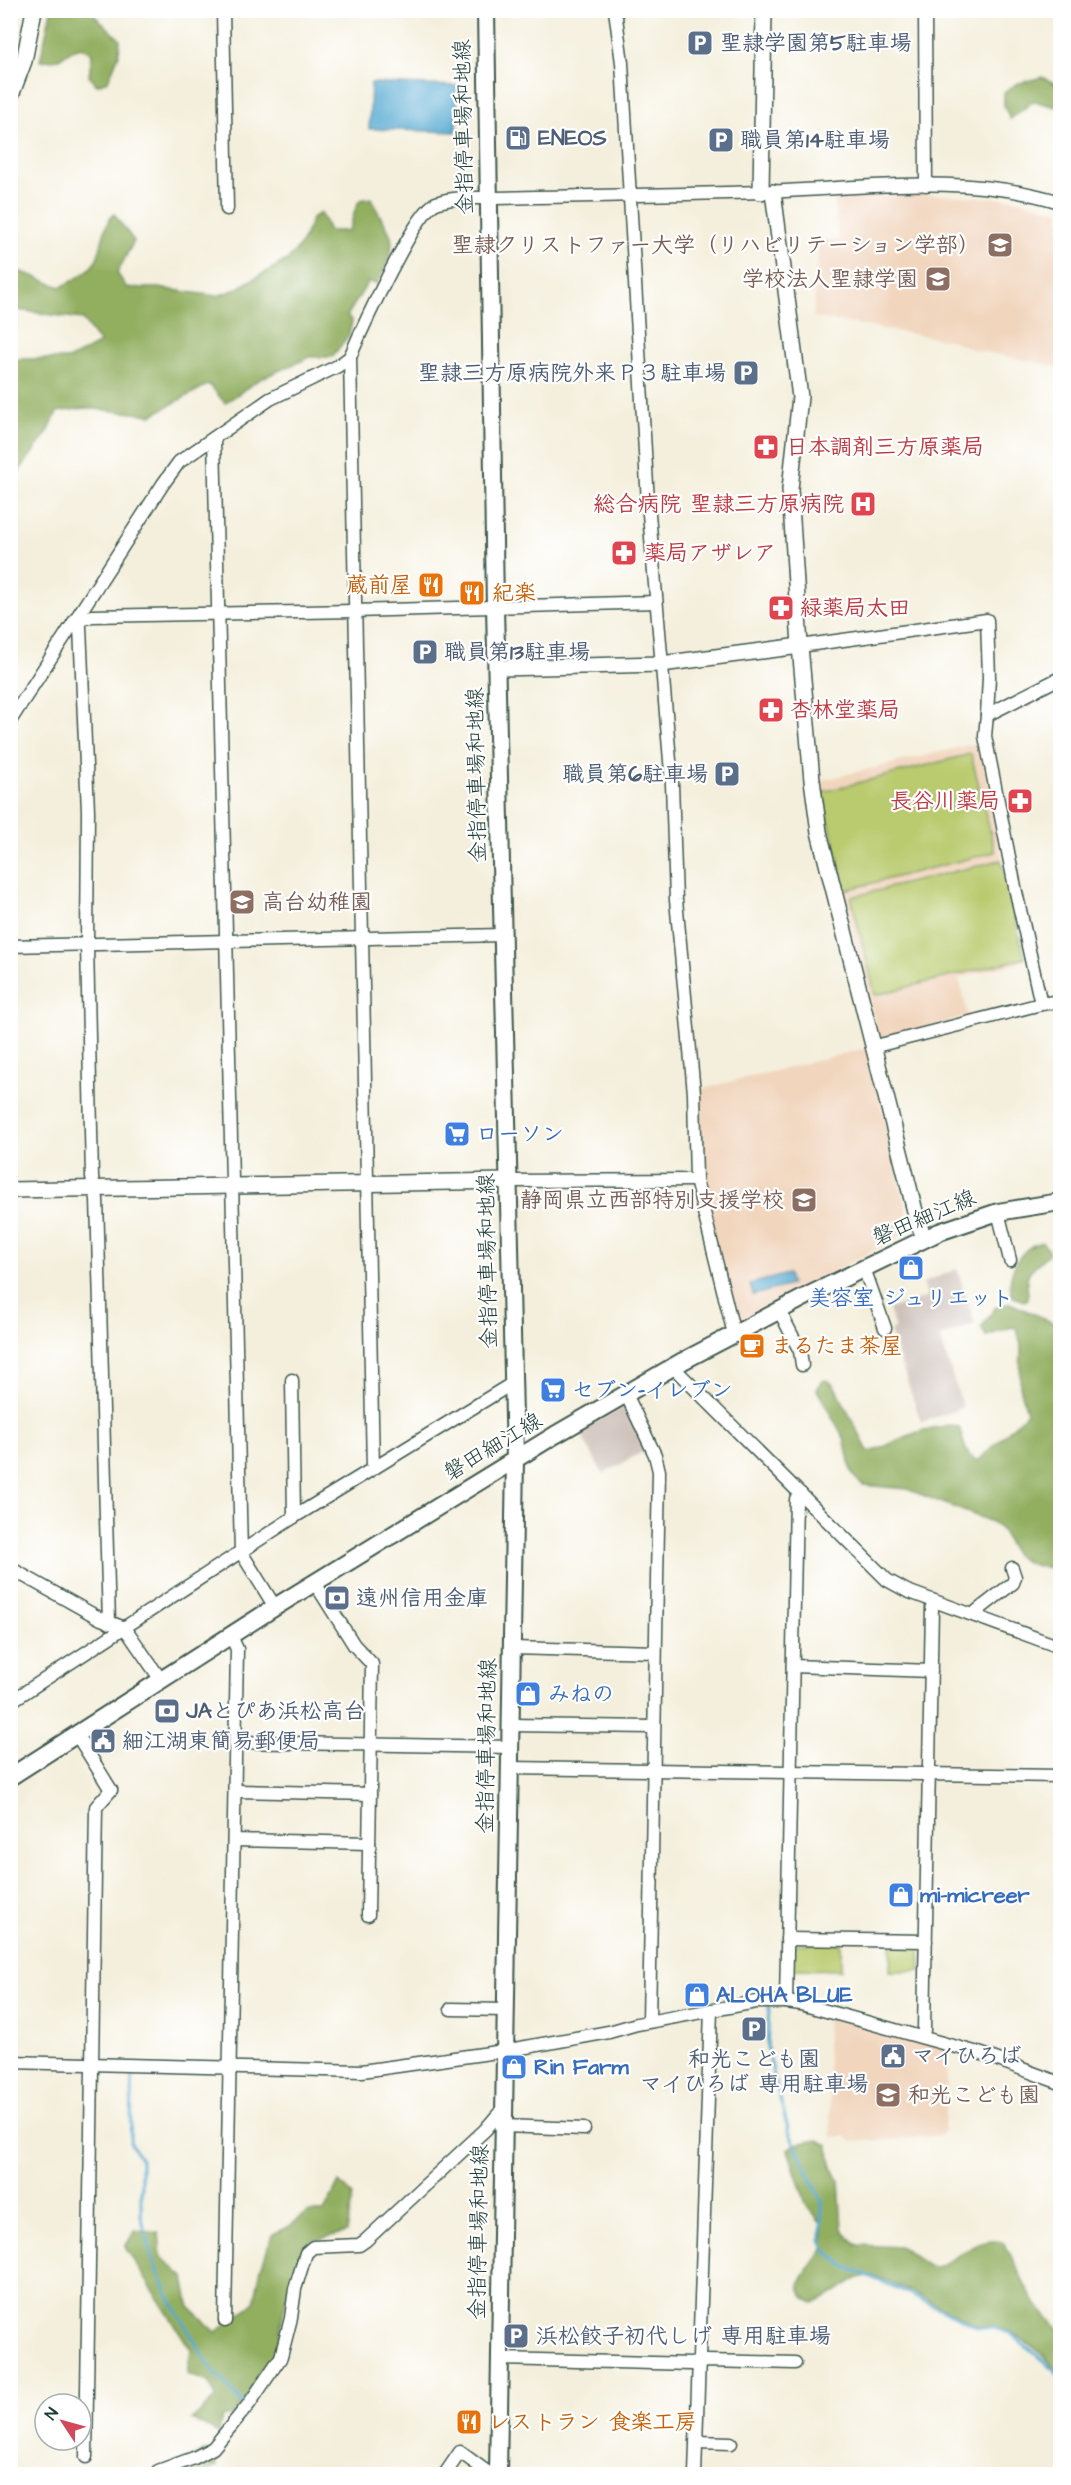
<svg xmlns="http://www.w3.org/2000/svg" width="1071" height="2485" viewBox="0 0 1071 2485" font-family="'Architects Daughter','Klee One',sans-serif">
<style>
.built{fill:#f1d5bd}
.industrial{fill:#cec1ba}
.green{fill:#b9cb6e;stroke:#6c8451;stroke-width:1.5}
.forest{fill:#92af61;stroke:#58764a;stroke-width:1.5}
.water{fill:#55a9d1;stroke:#3a7382;stroke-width:1.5}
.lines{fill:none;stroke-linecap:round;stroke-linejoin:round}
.stream{stroke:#55a9d1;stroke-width:3}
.minor-casing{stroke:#3f584d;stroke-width:15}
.tertiary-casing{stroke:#3f584d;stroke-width:18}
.secondary-casing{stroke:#3f584d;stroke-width:20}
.minor{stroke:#fff;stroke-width:12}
.tertiary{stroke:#fff;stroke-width:15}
.secondary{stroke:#fff;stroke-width:16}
.labels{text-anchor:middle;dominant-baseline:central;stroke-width:4.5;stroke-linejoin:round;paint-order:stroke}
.service-label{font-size:22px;font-weight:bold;fill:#4e5e75;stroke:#fff;text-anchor:start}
.street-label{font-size:22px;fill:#1f3d34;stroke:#fff}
.education-label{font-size:22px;font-weight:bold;fill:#785e54;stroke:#fff;text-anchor:end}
.health-label{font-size:22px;font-weight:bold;fill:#be3a42;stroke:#fff;text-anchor:start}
.food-label{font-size:22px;font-weight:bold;fill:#c56008;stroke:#fff;text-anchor:start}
.shop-label{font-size:22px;font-weight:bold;fill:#366cbe;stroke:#fff;text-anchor:start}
</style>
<rect width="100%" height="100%" fill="#fff"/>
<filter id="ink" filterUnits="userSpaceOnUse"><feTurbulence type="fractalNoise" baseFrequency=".0167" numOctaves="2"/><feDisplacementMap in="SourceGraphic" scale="12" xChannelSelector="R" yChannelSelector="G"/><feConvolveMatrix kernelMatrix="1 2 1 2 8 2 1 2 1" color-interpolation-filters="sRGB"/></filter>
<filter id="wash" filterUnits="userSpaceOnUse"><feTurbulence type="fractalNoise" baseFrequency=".008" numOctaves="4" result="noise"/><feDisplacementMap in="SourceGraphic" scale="24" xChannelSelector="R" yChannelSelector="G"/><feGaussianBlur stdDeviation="1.35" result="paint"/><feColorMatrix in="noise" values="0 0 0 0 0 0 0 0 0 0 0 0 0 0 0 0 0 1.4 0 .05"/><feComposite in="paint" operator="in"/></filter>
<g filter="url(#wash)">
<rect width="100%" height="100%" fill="#f4efdc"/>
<g class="built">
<path d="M923,194L1013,199L1060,211V367L974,350L954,341L813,317L819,240H838L834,198Z"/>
<path d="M981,742L1022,962L959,978L968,1016L880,1041L824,825L819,781Z"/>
<path d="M867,1048L909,1221L899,1237L735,1323L699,1179L697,1090Z"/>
<path d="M826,2015L944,2047L948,2061L944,2129L940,2136L852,2142L845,2136L831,2137Z"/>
</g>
<g class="industrial">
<path d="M957,1269L975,1324L940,1337L963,1408L921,1422L890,1331L895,1329L889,1309L927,1297L923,1283Z"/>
<path d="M628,1405L648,1449L603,1474L579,1431Z"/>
</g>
<g class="green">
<path d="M971,754L995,852L845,890L822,792Z"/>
<path d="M1001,860L1025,958L875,995L851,897Z"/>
<path d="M841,1943V1970L791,1969L792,1944Z"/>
<path d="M891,1944H920L921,1971H890Z"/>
</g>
<g class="forest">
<path d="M51,11H94L95,16L120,39L119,54L108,81L97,85L89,76L92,53L81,47L72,50L59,59L40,61Z"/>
<path d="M1042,77L1060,86V108L1034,101L1010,119L1004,106V93L1016,84Z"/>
<path d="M371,198C375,209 390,230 391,237C395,253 383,271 377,284L368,282L347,316L352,321L349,335L332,357H310L260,379L225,403L209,384L152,415L85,408L57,412L49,430L14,478L11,522V359H70L100,343L82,319L11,309V270C27,271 44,282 61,287C74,280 91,272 97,258C104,243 102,226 114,214L134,241L117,273L127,288H158L217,296L234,290L289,259L301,244L313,217L321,213L329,231H348C353,221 354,208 360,200Z"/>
<path d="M1042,1242L1048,1249L1049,1253L1030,1271L1027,1278L1028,1299L1024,1301L1013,1297C1004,1276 1020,1247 1042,1242Z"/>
<path d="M1010,1303L1060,1326V1568C1044,1568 1020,1565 1012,1550C1005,1538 1003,1529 992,1522L907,1489L863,1485L856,1479L851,1471L844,1438L817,1390L821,1382L826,1380L834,1385L868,1451H874C900,1440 930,1422 959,1427C963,1438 965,1458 978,1461L1027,1413L1020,1386L1021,1345L1017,1329L1012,1327L986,1336L981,1328L995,1308Z"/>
<path d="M818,2140L828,2145L831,2164L839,2181L842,2229L857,2245L901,2247L928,2266L935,2267C957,2261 980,2233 1004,2243L1033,2300L1060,2331V2375C1050,2359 1029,2342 1012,2333C1001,2326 988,2329 977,2325C954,2315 889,2276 868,2276C851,2277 831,2298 814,2303C780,2288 816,2267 823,2248C825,2243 822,2231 822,2224L806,2204L788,2150L794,2144Z"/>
<path d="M339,2182L353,2195L347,2232L309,2242L285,2304L276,2353L259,2383L233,2415L222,2417L219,2433L192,2420L216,2397L209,2382L187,2374L191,2350L125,2247L135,2230L159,2233L161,2257L184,2277L190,2308L216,2332L254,2303L261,2268L273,2234L288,2227L308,2212H324Z"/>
<path d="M206,2451L217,2467L198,2474H153Z"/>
</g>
<g class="water">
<path d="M371,83L458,86L456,132L369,129Z"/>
<path d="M788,1274L791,1285L753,1295L750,1284Z"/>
</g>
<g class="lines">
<g class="stream">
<path d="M769,2006L767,2049L789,2132L822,2202L821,2240L827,2252L846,2267L902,2290L977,2327L995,2328L1010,2333L1053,2368L1060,2380"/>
<path d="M133,2071L130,2142L141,2160V2215L153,2261L170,2299L209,2366L244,2405"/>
</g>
</g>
</g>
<g filter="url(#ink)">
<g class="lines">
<g class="minor-casing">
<g id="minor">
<path d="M223,10L227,209"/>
<path d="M615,10L622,63L648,502L672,784L676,900L694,1093L696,1180L732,1326L736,1333"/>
<path d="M925,10L926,185"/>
<path d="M214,438L241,1552L275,1607"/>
<path d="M800,646L987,620L989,677L987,715L1060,678"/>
<path d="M10,721L163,484L179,462L270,399L338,366L350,357"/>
<path d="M10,946L503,935"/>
<path d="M1041,1004L1060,1001"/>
<path d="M872,1047L1041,1004L1016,892L985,736L987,715"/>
<path d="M508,1181L696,1180"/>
<path d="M998,1212L1010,1260"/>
<path d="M864,1268L885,1328"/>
<path d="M779,1310L800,1351L802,1365"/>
<path d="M675,1366L679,1373L887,1580L907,1591L1060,1647"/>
<path d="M292,1380L294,1517"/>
<path d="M626,1394L655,1455L659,1471L649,2021"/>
<path d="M373,1468L350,357C361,331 415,212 436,203C452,197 471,198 487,198C578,196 670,195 761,192C860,189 964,172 1060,202"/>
<path d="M10,1568L101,1619L125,1628L161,1680"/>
<path d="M315,1583L354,1645L372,1664L368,1915"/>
<path d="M976,1616L977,1611L1013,1583L1015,1577L1012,1568"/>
<path d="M109,1623L97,1199L92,1177L87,944L88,811L80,627L78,616L83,619L92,616L355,611L656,602"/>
<path d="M512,1648L655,1652"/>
<path d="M793,1666L931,1671"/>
<path d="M10,1702L294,1517L513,1383"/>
<path d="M510,1725L653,1727"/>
<path d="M77,1735L111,1790L96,1807L86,2457"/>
<path d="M236,1742L510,1747"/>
<path d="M509,1768L1060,1776"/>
<path d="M235,1791L370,1794"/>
<path d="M234,1840L369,1843"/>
<path d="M787,1939L926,1941"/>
<path d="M786,2002L796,1499L801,1494"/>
<path d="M451,2009L505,2010"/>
<path d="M922,2037L924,2030L932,1607L934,1601"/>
<path d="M10,2062L362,2071L504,2051L609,2032L637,2024L756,2002H786L801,2004L982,2054L1060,2083"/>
<path d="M503,2126L584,2129"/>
<path d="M225,2321L237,1649L231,1636"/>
<path d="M500,2359L691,2364L706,2361L795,2363"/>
<path d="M696,2442L731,2443"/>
<path d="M157,2474L158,2471L194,2458L213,2448L249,2404L281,2357L291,2318L295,2289L306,2253L313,2247L359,2245L365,2241L485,2130L503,2109"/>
<path d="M445,2474L460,2452L490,2474"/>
<path d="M695,2474L711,2010"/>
</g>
</g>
<g class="tertiary-casing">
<g id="tertiary">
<path d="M10,98L24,61L34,10"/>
<path d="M761,192L764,10"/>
<path d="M773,192L800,397L790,489L800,646L812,780L819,832L918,1223L925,1239"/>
<path d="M497,668L661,664L800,646"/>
<path d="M10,1190L508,1181"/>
</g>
</g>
<g class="secondary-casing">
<g id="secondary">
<path d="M486,10L495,607L515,1459L498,2474"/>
<path d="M10,1777L275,1607L555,1435L683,1361L811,1294L939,1232L998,1212L1060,1202"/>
</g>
</g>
<use href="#minor" class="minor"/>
<use href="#tertiary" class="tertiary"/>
<use href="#secondary" class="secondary"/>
</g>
</g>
<defs>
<g id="parking-square" transform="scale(1.35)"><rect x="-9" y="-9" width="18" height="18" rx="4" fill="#5c6f8a" stroke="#fff"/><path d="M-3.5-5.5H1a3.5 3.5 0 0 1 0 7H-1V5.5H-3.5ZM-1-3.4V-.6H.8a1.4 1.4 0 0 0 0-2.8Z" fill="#fff"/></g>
<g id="fuel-square" transform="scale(1.35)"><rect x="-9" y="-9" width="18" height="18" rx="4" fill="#5c6f8a" stroke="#fff"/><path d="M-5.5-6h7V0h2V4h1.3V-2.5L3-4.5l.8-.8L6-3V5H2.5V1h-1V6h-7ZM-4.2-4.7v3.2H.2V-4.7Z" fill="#fff"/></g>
<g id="university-square" transform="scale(1.35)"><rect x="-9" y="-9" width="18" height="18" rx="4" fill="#8d6e63" stroke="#fff"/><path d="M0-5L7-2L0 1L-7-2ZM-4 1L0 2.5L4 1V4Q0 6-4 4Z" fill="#fff"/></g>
<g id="pharmacy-square" transform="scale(1.35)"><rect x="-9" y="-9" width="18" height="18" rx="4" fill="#e0444e" stroke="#fff"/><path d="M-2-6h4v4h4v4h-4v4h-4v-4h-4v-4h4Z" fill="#fff"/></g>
<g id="hospital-square" transform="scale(1.35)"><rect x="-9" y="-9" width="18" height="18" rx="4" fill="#e0444e" stroke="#fff"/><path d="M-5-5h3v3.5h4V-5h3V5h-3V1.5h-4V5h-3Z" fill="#fff"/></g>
<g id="restaurant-square" transform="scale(1.35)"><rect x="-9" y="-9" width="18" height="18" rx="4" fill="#e8710a" stroke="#fff"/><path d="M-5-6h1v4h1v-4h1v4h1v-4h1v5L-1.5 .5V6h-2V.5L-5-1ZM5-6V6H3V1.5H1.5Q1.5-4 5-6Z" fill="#fff"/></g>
<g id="school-square" transform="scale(1.35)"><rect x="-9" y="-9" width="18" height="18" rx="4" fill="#8d6e63" stroke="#fff"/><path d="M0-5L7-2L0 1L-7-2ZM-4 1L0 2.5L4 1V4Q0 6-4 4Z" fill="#fff"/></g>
<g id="supermarket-square" transform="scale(1.35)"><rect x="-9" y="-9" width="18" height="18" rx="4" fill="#3f7fe0" stroke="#fff"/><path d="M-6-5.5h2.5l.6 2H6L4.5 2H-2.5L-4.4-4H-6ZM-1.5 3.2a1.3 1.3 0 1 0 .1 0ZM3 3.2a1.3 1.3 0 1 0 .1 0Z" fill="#fff"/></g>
<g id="shop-square" transform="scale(1.35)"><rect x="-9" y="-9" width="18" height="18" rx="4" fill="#3f7fe0" stroke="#fff"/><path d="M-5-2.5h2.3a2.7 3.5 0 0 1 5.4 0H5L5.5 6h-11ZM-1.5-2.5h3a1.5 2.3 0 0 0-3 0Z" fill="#fff"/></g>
<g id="cafe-square" transform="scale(1.35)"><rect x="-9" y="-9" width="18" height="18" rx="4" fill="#e8710a" stroke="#fff"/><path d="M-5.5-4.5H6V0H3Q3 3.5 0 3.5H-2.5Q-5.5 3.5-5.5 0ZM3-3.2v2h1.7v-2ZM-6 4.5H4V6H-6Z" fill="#fff"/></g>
<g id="bank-square" transform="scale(1.35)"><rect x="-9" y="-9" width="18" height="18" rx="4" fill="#5c6f8a" stroke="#fff"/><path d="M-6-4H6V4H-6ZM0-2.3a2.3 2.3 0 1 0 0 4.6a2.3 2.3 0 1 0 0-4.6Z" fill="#fff"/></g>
<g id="civic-square" transform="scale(1.35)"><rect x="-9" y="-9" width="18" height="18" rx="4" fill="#5c6f8a" stroke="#fff"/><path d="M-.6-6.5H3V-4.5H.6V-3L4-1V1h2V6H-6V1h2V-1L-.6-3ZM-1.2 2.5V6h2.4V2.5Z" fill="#fff"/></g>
</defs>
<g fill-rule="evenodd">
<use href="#parking-square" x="700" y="43"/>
<use href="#fuel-square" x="518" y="138"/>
<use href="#parking-square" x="721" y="140"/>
<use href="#university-square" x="1000" y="245"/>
<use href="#university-square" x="938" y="279"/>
<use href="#parking-square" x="746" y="373"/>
<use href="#pharmacy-square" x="766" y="447"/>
<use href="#hospital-square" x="863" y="504"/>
<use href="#pharmacy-square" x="624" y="553"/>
<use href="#restaurant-square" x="431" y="585"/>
<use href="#restaurant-square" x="472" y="593"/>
<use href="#pharmacy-square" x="781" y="608"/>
<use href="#parking-square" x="425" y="652"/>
<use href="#pharmacy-square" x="771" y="710"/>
<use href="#parking-square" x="727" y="774"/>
<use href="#pharmacy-square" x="1020" y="801"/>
<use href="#school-square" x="242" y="902"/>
<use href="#supermarket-square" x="457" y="1134"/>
<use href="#school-square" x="804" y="1200"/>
<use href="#shop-square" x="911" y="1268"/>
<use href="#cafe-square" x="752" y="1346"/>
<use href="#supermarket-square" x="553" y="1390"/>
<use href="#bank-square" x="337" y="1598"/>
<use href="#shop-square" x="528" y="1694"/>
<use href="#bank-square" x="167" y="1711"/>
<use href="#civic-square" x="103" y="1741"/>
<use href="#shop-square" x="901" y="1895"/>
<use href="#shop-square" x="697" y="1995"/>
<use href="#parking-square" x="754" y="2029"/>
<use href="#civic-square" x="893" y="2056"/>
<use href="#shop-square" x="514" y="2067"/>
<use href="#school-square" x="888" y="2095"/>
<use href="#parking-square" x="516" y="2336"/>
<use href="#restaurant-square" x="469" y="2422"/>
</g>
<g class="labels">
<g class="service-label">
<text x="720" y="43">聖隷学園第5駐車場</text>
<text x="538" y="138">ENEOS</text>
<text x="740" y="140">職員第14駐車場</text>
<text x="726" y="373" text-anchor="end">聖隷三方原病院外来Ｐ３駐車場</text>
<text x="444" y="652">職員第13駐車場</text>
<text x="708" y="774" text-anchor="end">職員第6駐車場</text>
<text x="356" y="1598">遠州信用金庫</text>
<text x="186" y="1711">JAとぴあ浜松高台</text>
<text x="122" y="1741">細江湖東簡易郵便局</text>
<text x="912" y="2056">マイひろば</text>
<text x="754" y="2059" text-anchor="middle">和光こども園<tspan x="754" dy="25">マイひろば 専用駐車場</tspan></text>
<text x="536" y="2336">浜松餃子初代しげ 専用駐車場</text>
</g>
<g class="street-label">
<text transform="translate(464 127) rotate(-91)">金指停車場和地線</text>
<text transform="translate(477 775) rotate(-91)">金指停車場和地線</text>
<text transform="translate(924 1218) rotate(-23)">磐田細江線</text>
<text transform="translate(488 1261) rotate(-91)">金指停車場和地線</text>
<text transform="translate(493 1447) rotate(-31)">磐田細江線</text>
<text transform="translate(487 1746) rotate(-89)">金指停車場和地線</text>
<text transform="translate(479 2232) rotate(-89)">金指停車場和地線</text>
</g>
<g class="education-label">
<text x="980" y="245">聖隷クリストファー大学（リハビリテーション学部）</text>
<text x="918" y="279">学校法人聖隷学園</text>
<text x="262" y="902" text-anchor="start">高台幼稚園</text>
<text x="784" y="1200">静岡県立西部特別支援学校</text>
<text x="908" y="2095" text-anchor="start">和光こども園</text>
</g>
<g class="health-label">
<text x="786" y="447">日本調剤三方原薬局</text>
<text x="844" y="504" text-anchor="end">総合病院 聖隷三方原病院</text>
<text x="644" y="553">薬局アザレア</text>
<text x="800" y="608">緑薬局太田</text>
<text x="790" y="710">杏林堂薬局</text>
<text x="1000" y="801" text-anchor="end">長谷川薬局</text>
</g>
<g class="food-label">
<text x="412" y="585" text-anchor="end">蔵前屋</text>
<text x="492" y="593">紀楽</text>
<text x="771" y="1346">まるたま茶屋</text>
<text x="488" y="2422">レストラン 食楽工房</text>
</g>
<g class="shop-label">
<text x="476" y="1134">ローソン</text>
<text x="911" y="1298" text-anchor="middle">美容室 ジュリエット</text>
<text x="572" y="1390">セブン-イレブン</text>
<text x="548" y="1694">みねの</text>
<text x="920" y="1895">mi-micreer</text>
<text x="716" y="1995">ALOHA BLUE</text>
<text x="534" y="2067">Rin Farm</text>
</g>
</g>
<rect width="1071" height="2485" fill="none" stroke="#fff" stroke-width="36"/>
<g transform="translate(63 2422) rotate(306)"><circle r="28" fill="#ffffff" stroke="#a5b1ae" stroke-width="1.5"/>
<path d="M0-4.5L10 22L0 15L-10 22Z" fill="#d1495b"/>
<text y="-9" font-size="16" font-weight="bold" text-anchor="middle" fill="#1f3d34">N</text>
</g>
</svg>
